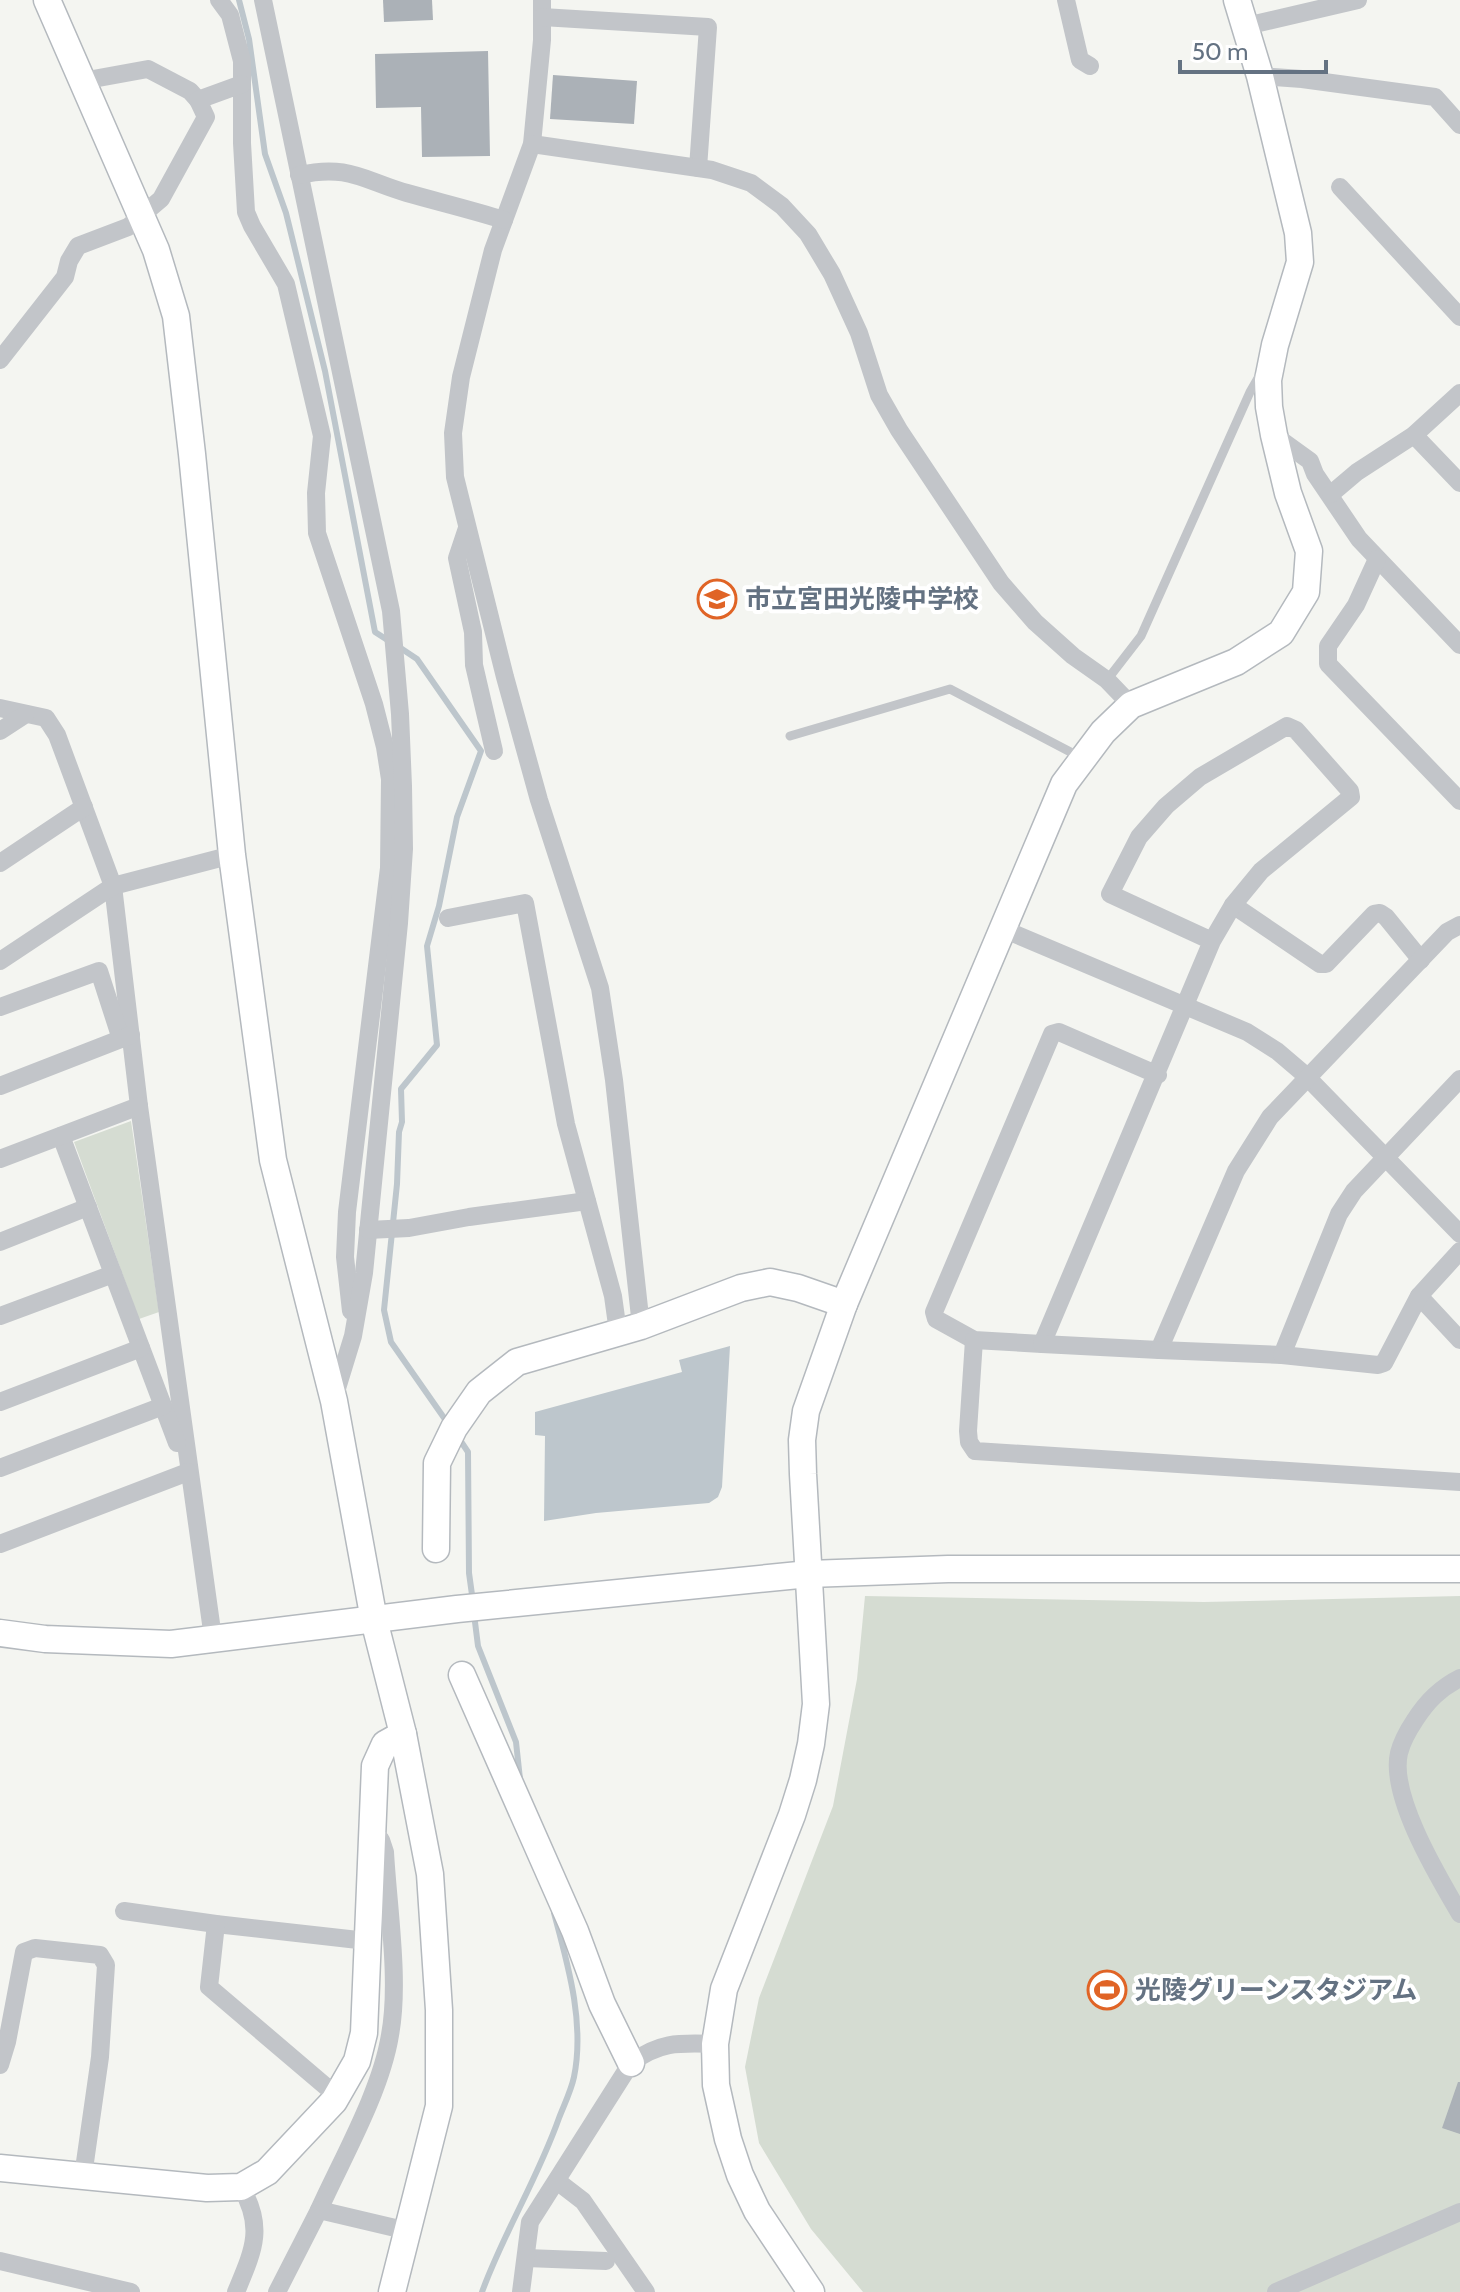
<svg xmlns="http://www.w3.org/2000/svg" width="1460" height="2292" viewBox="0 0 1460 2292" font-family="Cabin,'Noto Sans JP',sans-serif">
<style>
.green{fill:#d5dcd2}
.water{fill:#bdc6cc}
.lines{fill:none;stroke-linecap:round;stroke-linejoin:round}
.stream{stroke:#bdc6cc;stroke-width:6}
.building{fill:#abb1b7}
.secondary-casing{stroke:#b4b9be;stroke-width:29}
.lane{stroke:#c2c5c9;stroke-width:9}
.street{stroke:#c2c5c9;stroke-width:18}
.secondary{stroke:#fff;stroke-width:26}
.labels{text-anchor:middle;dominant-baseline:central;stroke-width:8;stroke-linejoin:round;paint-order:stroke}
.poi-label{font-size:26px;font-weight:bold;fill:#647282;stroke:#fff;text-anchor:start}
</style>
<rect width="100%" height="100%" fill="#f4f5f1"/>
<g class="green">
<path d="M131,1121L159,1312L139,1319L74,1142Z"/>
<path d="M865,1596L1204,1602L1460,1596V2292H863L811,2229L759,2143L745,2067L759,1998L833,1806L857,1679Z"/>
</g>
<path class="water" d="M730,1346L722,1487L718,1497L709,1503L596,1513L544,1521L545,1436L535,1435V1412L682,1372L679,1360Z"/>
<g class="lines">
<g class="stream">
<path d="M239,0L249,39L265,154L286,213L325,371L375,632L389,641"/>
<path d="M399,647L417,659L481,751L457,817L439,906L427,946L437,1045L401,1089L402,1122L399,1132L397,1184L384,1310L391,1342L449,1425"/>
<path d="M458,1437L468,1452L469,1573L473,1602"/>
<path d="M474,1614L478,1646L516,1742L520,1779"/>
<path d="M482,2292C504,2232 538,2178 559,2118C564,2105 571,2091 574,2077C585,2023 568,1965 554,1913"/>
</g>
</g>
<g class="building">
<path d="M383,0H432L433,20L384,22Z"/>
<path d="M488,51L490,156L422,157L421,107L376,108L375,54Z"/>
<path d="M553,75L637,81L634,124L550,119Z"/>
<path d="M1458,2082H1460V2134L1442,2128Z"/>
</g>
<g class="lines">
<g class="secondary-casing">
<g id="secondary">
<path d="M47,0L156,250L176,316L192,454L232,855L273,1160L334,1401L374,1620L403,1734L430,1874L439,2010V2106L392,2292"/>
<path d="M436,1549L437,1463L454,1428L479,1392L517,1362L641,1326L741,1288L770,1282L798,1288L844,1304"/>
<path d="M0,1633L45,1639L171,1644L457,1609L809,1574L948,1569H1460"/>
<path d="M462,1675L575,1931L602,2004L631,2063"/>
<path d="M0,2168L207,2188L241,2187L267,2172L334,2101L357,2061L364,2033L375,1766L385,1744L403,1734"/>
<path d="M811,2292L757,2211L740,2175L728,2139L716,2085L715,2044L724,1989L792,1815L803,1780L811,1744L816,1704L803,1474L802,1440L806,1411L844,1304L1064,784L1103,732L1131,705L1236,662L1281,633L1306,592L1309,551L1288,493L1274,435L1269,407L1268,380L1275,345L1300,262L1298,233L1260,76L1237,0"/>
</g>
</g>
<g class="lane">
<path d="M1107,680L1141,636L1250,392L1261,373"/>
<path d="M790,736L950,689L1080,757"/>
</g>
<g class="street">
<path d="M219,0L230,15L242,61V143L246,212L252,226L286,284L322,436L316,493L317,533L374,704L385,747L390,779L389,868L347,1212L345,1257L351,1311"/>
<path d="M263,0L391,611L400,714L403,786L404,849L399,923L364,1273L353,1336L334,1398"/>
<path d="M542,0V40L532,144L493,250L461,377L453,433L455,477L505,677L539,800L600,988L614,1080L641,1326"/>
<path d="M1066,0L1080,60L1090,66"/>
<path d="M542,17L708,27L698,168"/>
<path d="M1246,26L1358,0"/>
<path d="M1260,76L1302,79L1435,97L1460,125"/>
<path d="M82,81L148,69L190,91L198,100"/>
<path d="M532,144L712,170L751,183L782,206L808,234L832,274L859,333L879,395L899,430L1001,583L1035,622L1073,656L1107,680L1131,705"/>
<path d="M299,175C348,164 363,180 407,193C439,202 472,210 504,220"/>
<path d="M1340,187L1460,317"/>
<path d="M0,360L65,277L69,261L78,246L128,227L161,199L206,117L198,100L242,84"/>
<path d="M1274,435L1310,461L1315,474L1359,539L1460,645"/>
<path d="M1414,435L1460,483"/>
<path d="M1331,494L1357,472L1414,435L1460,393"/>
<path d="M467,528L457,558L473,632L474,665L494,751"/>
<path d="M1377,559L1356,605L1328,646V664L1460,801"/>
<path d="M0,708L46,718L57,735L113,886L139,1106L213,1638"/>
<path d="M0,731L26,714"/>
<path d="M0,863L84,807"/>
<path d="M1233,905L1320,964H1326L1374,914L1380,913L1386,917L1421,960"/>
<path d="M448,918L525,903L566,1124L613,1296L618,1332"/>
<path d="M1003,929L1247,1032L1277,1051L1304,1074L1460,1234"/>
<path d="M0,961L113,886L232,855"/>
<path d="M0,1007L99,971L121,1039"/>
<path d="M1158,1075L1059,1032L1052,1034L934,1312L936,1319L974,1340L1042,1344L1212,941L1233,905L1261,871L1351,797L1350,791L1296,730L1287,726L1200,777L1166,806L1139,837L1110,894L1212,941"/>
<path d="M0,1086L131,1035"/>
<path d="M61,1136L177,1443"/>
<path d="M0,1159L139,1106"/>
<path d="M368,1230L409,1228L469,1217L587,1201"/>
<path d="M0,1242L88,1207"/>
<path d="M1419,1296L1460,1340"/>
<path d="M0,1316L113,1274"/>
<path d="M974,1340L968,1431L969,1442L975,1451L1460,1482"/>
<path d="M1042,1344L1159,1350L1236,1171L1270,1117L1447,932L1460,925"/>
<path d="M1159,1350L1282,1355L1339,1214L1354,1191L1460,1079"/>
<path d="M1282,1355L1378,1365L1384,1363L1419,1296L1460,1251"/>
<path d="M0,1402L141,1348"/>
<path d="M0,1468L163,1406"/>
<path d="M0,1544L188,1472"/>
<path d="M1460,1678C1440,1688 1427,1701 1415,1720C1409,1729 1402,1741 1399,1753C1389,1796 1439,1878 1460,1914"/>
<path d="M124,1911L216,1924L367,1941"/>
<path d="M216,1924L209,1987L337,2096"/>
<path d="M0,2065L7,2042L24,1952L35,1948L100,1955L106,1965L100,2057L83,2176"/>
<path d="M557,2181L583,2201L646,2292"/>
<path d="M319,2210C343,2157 381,2091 390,2035C400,1982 388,1907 385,1852L381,1840L371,1834"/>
<path d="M526,2258L606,2261"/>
<path d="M0,2261L131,2292"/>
<path d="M236,2292C253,2251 265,2228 241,2187"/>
<path d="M277,2292L319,2210L408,2231"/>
<path d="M521,2292L530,2222L631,2063C661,2041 680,2043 715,2044"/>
<path d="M1276,2292L1460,2212"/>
</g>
<use href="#secondary" class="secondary"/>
</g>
<defs>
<g id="school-ring" transform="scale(2)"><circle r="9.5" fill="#fff" stroke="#e06426" stroke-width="1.5"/><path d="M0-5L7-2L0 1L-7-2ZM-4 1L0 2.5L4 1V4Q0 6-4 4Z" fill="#e06426"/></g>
<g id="stadium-ring" transform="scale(2)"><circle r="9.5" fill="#fff" stroke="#e06426" stroke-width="1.5"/><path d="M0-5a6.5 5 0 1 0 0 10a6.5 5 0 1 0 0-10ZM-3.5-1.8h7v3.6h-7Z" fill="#e06426"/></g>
</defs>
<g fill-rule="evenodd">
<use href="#school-ring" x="717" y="599"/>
<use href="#stadium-ring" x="1107" y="1990"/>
</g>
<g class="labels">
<g class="poi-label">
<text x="745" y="599">市立宮田光陵中学校</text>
<text x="1135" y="1990">光陵グリーンスタジアム</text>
</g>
</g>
<path d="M1180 60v12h146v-12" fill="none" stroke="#647282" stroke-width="4"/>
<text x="1192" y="60" font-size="24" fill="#647282" stroke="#ffffff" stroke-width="6" paint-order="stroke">50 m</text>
</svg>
